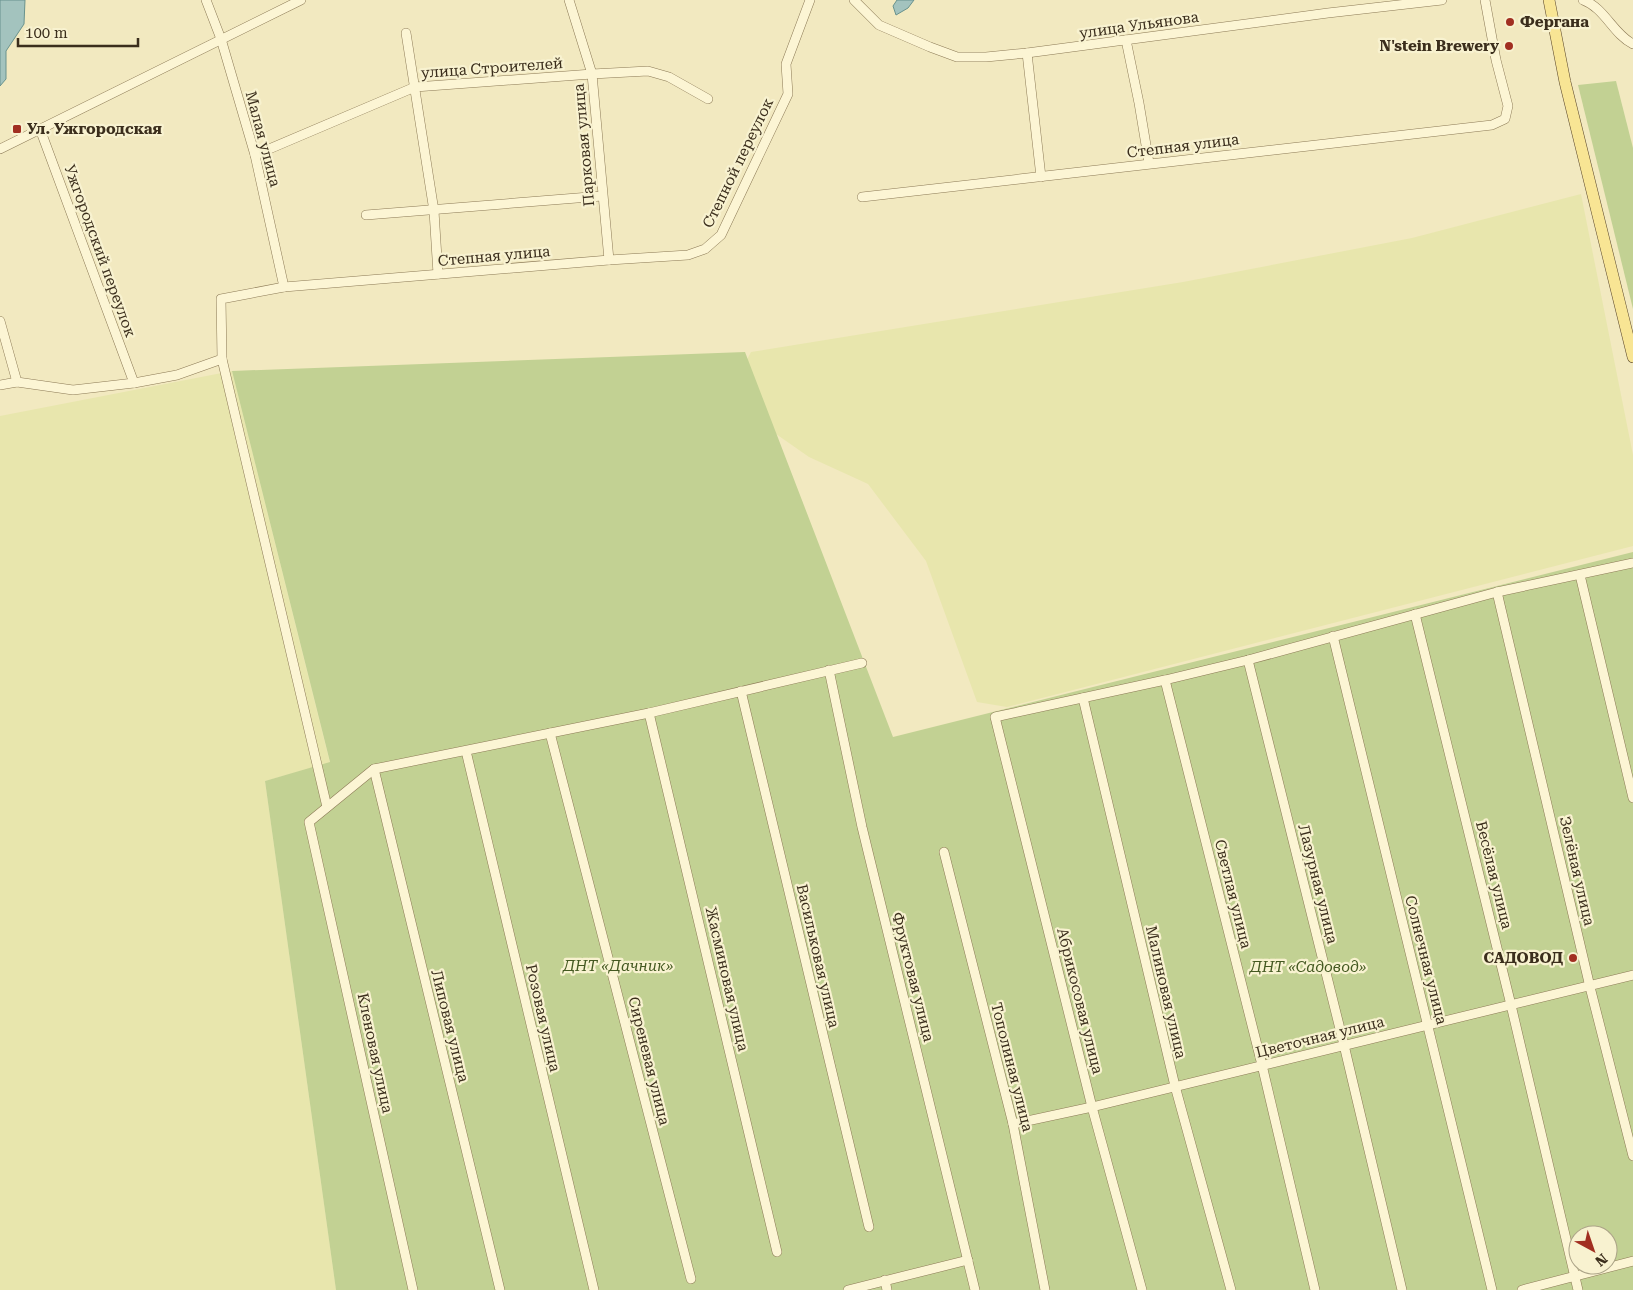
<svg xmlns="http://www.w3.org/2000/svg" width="1633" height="1290" viewBox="0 0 1633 1290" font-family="'Roboto Serif',serif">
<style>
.farmland{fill:#e8e6ad}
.green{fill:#c2d193;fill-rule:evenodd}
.water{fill:#a3c3be;stroke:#69928d}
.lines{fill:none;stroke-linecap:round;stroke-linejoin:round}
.minor-casing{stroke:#8c7a56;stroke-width:10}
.major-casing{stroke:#5a462b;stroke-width:12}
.minor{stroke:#fcf5d4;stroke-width:9}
.major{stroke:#f8e594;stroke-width:11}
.poi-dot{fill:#a12f21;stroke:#f8f2d0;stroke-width:2}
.labels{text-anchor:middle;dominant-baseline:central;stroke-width:4.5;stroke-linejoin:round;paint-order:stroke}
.poi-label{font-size:15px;font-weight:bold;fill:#3b2e1c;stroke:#f8f2d0;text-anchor:start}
.street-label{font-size:15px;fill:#3b2e1c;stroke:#f8f2d0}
.park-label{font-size:15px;font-style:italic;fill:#445921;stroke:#f8f2d0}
</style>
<rect width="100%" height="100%" fill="#f2e9c0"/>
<g class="farmland">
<path d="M1581,194L1633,455V546L1007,707L977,702L926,561L868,484L809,457L766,427L742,369L751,352L1183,282L1412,238Z"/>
<path d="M232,371L330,763L265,781L336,1290H0V416Z"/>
</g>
<g class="green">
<path d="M1616,81L1633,148V309L1578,85Z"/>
<path d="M745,352L893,737L1633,552V1290H336L265,781L330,762L232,371ZM1578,1235H1608V1265H1578Z"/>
</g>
<g class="water">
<path d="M0,0H25L24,24L6,51V79L0,86Z"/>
<path d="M897,0H914L908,8L896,15L893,6Z"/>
</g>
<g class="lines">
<g class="minor-casing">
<g id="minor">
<path d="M206,0L221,39L255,155L284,287"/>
<path d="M569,0L592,74L609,260"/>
<path d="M854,0L879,25L930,47L957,57H986L1027,53L1328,13L1442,0"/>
<path d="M1583,0C1605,8 1613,34 1633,44"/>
<path d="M406,33L434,211L438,274"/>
<path d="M1126,40L1139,103L1149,163"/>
<path d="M1027,53L1041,177"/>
<path d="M40,129L134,383"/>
<path d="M0,149L301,0"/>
<path d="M255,155L415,87L592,74L648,71L669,77L708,99"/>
<path d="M862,197L1492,125L1505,119L1508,106L1496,60L1485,0"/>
<path d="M366,215L602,196"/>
<path d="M0,321L17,382"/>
<path d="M0,385L17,382L73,390L134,383L177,375L222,359"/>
<path d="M1580,575L1633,798"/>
<path d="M1497,592L1590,987L1633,1156"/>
<path d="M1415,614L1511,1005L1578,1290"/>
<path d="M1333,636L1492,1290"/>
<path d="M1248,660L1344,1045L1402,1290"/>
<path d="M829,670L862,827L975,1290"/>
<path d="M1165,680L1262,1065L1315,1290"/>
<path d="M741,691L869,1227"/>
<path d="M1083,698L1175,1086L1231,1290"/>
<path d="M649,713L777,1252"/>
<path d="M550,733L691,1279"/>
<path d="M466,751L594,1290"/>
<path d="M374,769L500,1290"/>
<path d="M327,807L222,359L221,299L284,287L609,260L688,255L705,249L721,235L788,94L786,64L810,0"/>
<path d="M944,852L1013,1124L1045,1290"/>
<path d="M1013,1124L1092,1107L1633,975"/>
<path d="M885,1280L887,1290"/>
<path d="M413,1290L309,822L374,769L649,713L862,663"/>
<path d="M848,1290L968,1260"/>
<path d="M1142,1290L1092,1107L995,717L1165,680L1248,660L1497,592L1633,563"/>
<path d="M1522,1290L1633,1261"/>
</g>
</g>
<g class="major-casing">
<path id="major" d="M1549,0L1565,82L1633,357"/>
</g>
<use href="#minor" class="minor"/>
<use href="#major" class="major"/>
</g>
<g class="poi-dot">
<circle cx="1510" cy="22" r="5"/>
<circle cx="1509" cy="46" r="5"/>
<rect x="12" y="124" width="10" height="10" rx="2.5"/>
<circle cx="1573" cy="958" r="5"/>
</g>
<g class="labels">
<g class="poi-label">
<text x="1520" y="22">Фергана</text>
<text x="1499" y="46" text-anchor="end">N'stein Brewery</text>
<text x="27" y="129">Ул. Ужгородская</text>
<text x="1563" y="958" text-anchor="end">САДОВОД</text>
</g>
<g class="street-label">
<text transform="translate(1139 25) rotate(-8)">улица Ульянова</text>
<text transform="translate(492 68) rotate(-4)">улица Строителей</text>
<text transform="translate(263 139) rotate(75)">Малая улица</text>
<text transform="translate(584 145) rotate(-95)">Парковая улица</text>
<text transform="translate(1183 146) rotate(-7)">Степная улица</text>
<text transform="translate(738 163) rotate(-64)">Степной переулок</text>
<text transform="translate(100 251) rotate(70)">Ужгородский переулок</text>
<text transform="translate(494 256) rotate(-5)">Степная улица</text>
<text transform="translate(1577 871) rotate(77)">Зелёная улица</text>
<text transform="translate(1494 875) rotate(76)">Весёлая улица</text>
<text transform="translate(1318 884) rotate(76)">Лазурная улица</text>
<text transform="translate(1233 894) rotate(76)">Светлая улица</text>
<text transform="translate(818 956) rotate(77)">Васильковая улица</text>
<text transform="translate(1426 960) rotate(76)">Солнечная улица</text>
<text transform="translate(913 977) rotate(76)">Фруктовая улица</text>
<text transform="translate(727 979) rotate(77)">Жасминовая улица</text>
<text transform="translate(1166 992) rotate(77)">Малиновая улица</text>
<text transform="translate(1080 1001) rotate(76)">Абрикосовая улица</text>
<text transform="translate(543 1018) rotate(77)">Розовая улица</text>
<text transform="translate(450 1026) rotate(76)">Липовая улица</text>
<text transform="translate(1320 1037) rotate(-14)">Цветочная улица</text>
<text transform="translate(375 1053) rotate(78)">Кленовая улица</text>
<text transform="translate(649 1061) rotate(76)">Сиреневая улица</text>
<text transform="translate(1012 1067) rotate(76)">Тополиная улица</text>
</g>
<g class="park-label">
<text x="618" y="966">ДНТ «Дачник»</text>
<text x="1308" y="967">ДНТ «Садовод»</text>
</g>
</g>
<g transform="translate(1593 1250) rotate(140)"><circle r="24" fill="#f8f2d0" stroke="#aca488"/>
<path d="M0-4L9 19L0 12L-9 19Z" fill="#a12f21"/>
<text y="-8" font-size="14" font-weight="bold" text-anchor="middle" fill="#3b2e1c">N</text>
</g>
<path d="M18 38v8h120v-8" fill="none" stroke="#3b2e1c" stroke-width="2.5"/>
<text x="25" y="38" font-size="15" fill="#3b2e1c" stroke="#f8f2d0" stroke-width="4" paint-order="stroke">100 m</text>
</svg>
